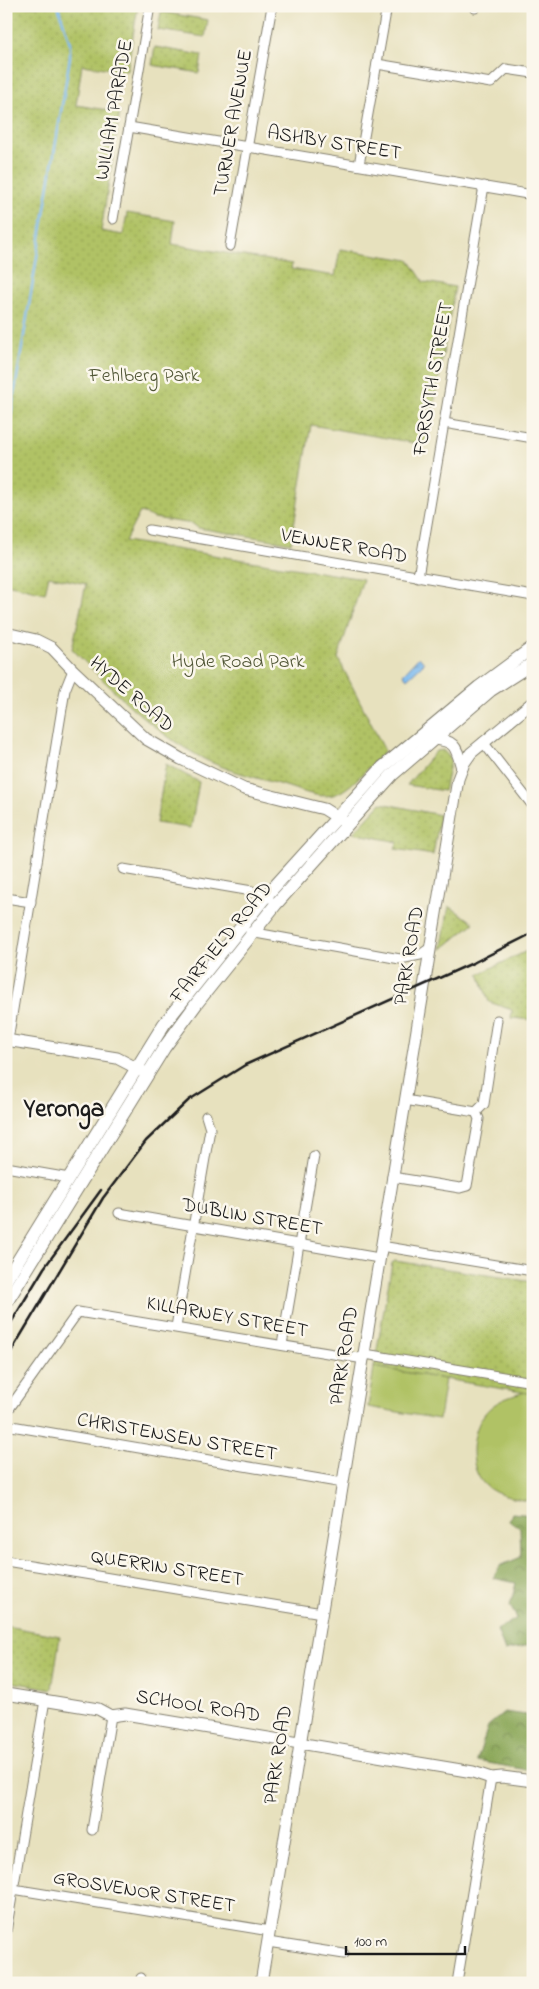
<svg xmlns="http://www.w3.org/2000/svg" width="539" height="1989" viewBox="0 0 539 1989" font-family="'Indie Flower',sans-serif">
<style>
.green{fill:#b0c265;stroke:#666f40}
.forest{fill:url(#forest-crowns);stroke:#54623b}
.park{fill:url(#park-dots);stroke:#666f40}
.water{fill:url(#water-ripples);stroke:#4c6a85}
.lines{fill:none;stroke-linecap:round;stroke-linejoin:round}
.stream{stroke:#7bb9ee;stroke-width:2.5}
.minor-casing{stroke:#827e6d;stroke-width:11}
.tertiary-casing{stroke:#827e6d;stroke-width:13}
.secondary-casing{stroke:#827e6d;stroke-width:14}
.minor{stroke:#fff;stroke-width:9}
.tertiary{stroke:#fff;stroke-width:11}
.secondary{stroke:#fff;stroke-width:12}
.rail{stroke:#1c1c1c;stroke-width:2.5}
.labels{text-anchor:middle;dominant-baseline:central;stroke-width:5;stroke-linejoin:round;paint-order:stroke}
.street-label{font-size:20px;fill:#1c1c1c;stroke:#fbf7ec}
.park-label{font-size:20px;fill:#505636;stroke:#fbf7ec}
.district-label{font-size:25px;font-weight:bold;fill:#1c1c1c;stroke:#fbf7ec}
</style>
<defs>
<pattern id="forest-crowns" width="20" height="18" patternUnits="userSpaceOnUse" patternTransform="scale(1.25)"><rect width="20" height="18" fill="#8ca85a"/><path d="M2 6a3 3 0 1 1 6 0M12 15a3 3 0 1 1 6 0" fill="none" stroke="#72884a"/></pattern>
<pattern id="park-dots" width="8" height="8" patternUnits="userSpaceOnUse" patternTransform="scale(1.25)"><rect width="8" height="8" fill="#b0c265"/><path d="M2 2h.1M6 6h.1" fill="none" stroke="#97a657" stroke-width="1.8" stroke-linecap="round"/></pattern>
<pattern id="water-ripples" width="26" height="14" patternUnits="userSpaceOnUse" patternTransform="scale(1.25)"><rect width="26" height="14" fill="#7bb9ee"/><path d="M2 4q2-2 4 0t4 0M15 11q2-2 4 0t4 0" fill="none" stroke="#6a9ecc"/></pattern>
</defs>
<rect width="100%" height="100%" fill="#fbf7ec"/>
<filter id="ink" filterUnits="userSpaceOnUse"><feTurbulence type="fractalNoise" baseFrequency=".02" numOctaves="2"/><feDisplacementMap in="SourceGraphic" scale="10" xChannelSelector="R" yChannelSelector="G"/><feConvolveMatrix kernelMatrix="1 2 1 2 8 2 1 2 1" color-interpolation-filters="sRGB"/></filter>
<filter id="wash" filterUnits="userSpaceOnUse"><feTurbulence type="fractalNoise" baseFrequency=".0096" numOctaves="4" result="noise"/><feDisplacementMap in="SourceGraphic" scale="20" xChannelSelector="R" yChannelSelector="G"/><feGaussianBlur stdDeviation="1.12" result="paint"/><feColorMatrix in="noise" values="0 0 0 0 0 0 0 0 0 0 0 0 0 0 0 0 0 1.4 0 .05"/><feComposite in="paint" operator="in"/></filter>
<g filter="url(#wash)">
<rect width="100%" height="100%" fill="#e7e1be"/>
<g class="green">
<path d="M374,1367L445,1379L439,1419L368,1407Z"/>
<path d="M525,1392L533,1394V1508L532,1502C517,1498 497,1497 485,1485C466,1467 471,1424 490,1408C500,1399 513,1396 525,1392Z"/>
</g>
<g class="forest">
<path d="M512,1513L533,1515V1644L505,1651L497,1630L517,1618L510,1606L516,1583L493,1578L500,1566L521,1557L520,1528L509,1521Z"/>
<path d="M505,1712L533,1716V1771L477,1761L488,1726Z"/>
</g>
<g class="park">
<path d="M6,6H138L127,71L82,65L76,105L120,112L101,231L123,235L127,213L175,221L172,244L292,264L291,269L335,276L340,249L409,260L424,282L455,287L427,445L311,425L291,543L198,528L193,524L154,518L140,512L125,541L363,579L338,658L385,751C372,763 350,791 333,795C317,799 297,789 282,785C257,778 229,771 206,760C153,733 113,690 72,649L86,584L49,576L45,593L6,584V367L9,355L6,354Z"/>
<path d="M161,12L208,20L205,37L158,30Z"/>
<path d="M155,47L202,55L199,73L152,65Z"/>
<path d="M443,750L451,759L444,791L407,785L436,751Z"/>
<path d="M166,764L199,782L191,828L156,823Z"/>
<path d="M381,803L440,815L433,855L395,849L398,842L353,833Z"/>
<path d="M449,906L474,923L441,950Z"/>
<path d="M533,948V1020L511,1018L512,1010L489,1002L479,974Z"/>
<path d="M395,1261L533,1282V1394L374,1367L392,1263Z"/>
<path d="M6,1626L60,1636L52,1689L6,1681Z"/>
</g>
<path class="water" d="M419,657L424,663L407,679L403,674Z"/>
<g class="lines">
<path class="stream" d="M6,444L70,57V43L58,6"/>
</g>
</g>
<g filter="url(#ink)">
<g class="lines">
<g class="minor-casing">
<g id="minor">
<path d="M475,8V6"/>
<path d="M377,64L491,83L506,69L533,73"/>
<path d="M129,127L533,195"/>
<path d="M359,165L387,6"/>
<path d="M113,219L150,6"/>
<path d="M230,246L272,6"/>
<path d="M444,423L533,438"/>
<path d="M149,530L533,596"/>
<path d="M418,577L484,186"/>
<path d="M483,742L533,806"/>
<path d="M123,869L252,891L269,898"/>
<path d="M6,898L31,902"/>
<path d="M250,932L400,959L420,955L430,948"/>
<path d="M8,1040L65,690L73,670"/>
<path d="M405,1100L476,1112"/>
<path d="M476,1112L484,1104L497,1020"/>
<path d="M6,1167L69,1178"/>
<path d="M392,1177L460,1188L467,1186L479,1119L476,1112"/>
<path d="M119,1213L379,1258"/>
<path d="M381,1246L533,1271"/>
<path d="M176,1327L210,1129L206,1116"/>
<path d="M282,1345L314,1156"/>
<path d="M365,1354L533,1382"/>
<path d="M6,1413L78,1312L364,1359"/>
<path d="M6,1425L343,1483"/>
<path d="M6,1561L322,1613"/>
<path d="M92,1830L111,1716"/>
<path d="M13,1889L270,1931"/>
<path d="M6,1932L45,1700"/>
<path d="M268,1942L344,1954"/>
<path d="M140,1983L141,1978"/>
<path d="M457,1983L491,1778"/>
</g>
</g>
<g class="tertiary-casing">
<g id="tertiary">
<path d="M6,633L36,640L52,648L73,670L146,739L181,759L244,789L324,809L343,821"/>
<path d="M432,739C456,740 456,747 462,768"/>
<path d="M6,1040L117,1058L144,1072"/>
<path d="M6,1694L98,1709L111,1716L125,1714L473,1772L491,1778L502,1777L533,1781"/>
<path d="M261,1983L458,779L464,763L471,753L533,702"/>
</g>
</g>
<g class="secondary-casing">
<g id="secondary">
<path d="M6,1280L164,1024L266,896L383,767L479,687L533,647"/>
<path d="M6,1303L164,1048L197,1003L276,904L392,775L491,690L533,663"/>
</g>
</g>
<use href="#minor" class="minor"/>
<use href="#tertiary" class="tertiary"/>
<use href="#secondary" class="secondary"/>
<g class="rail">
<path d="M6,1331L44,1268L101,1190"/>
<path d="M6,1360L103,1198L146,1141L189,1100L245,1065L475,962L533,933"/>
</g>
</g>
</g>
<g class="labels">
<g class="street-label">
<text transform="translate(115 110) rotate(-80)">WILLIAM PARADE</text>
<text transform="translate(234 123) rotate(-80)">TURNER AVENUE</text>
<text transform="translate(334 144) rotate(9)">ASHBY STREET</text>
<text transform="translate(434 379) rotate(-80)">FORSYTH STREET</text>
<text transform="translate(344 547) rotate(10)">VENNER ROAD</text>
<text transform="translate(131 695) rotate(41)">HYDE ROAD</text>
<text transform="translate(222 943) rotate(-51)">FAIRFIELD ROAD</text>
<text transform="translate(410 956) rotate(-80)">PARK ROAD</text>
<text transform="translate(252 1218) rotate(10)">DUBLIN STREET</text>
<text transform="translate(227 1318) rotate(10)">KILLARNEY STREET</text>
<text transform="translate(345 1356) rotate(-81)">PARK ROAD</text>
<text transform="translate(177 1438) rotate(10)">CHRISTENSEN STREET</text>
<text transform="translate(167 1569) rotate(9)">QUERRIN STREET</text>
<text transform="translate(198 1707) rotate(9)">SCHOOL ROAD</text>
<text transform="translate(279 1755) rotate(-81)">PARK ROAD</text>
<text transform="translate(144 1893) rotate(9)">GROSVENOR STREET</text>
</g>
<g class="park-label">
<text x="144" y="376">Fehlberg Park</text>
<text x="238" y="662">Hyde Road Park</text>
</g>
<g class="district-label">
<text x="64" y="1110">Yeronga</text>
</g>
</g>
<rect width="539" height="1989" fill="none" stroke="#fbf7ec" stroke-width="25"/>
<path d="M346 1946v8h119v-8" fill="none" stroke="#1c1c1c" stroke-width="2.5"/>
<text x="354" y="1946" font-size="15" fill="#1c1c1c" stroke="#fbf7ec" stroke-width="4" paint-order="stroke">100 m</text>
</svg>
